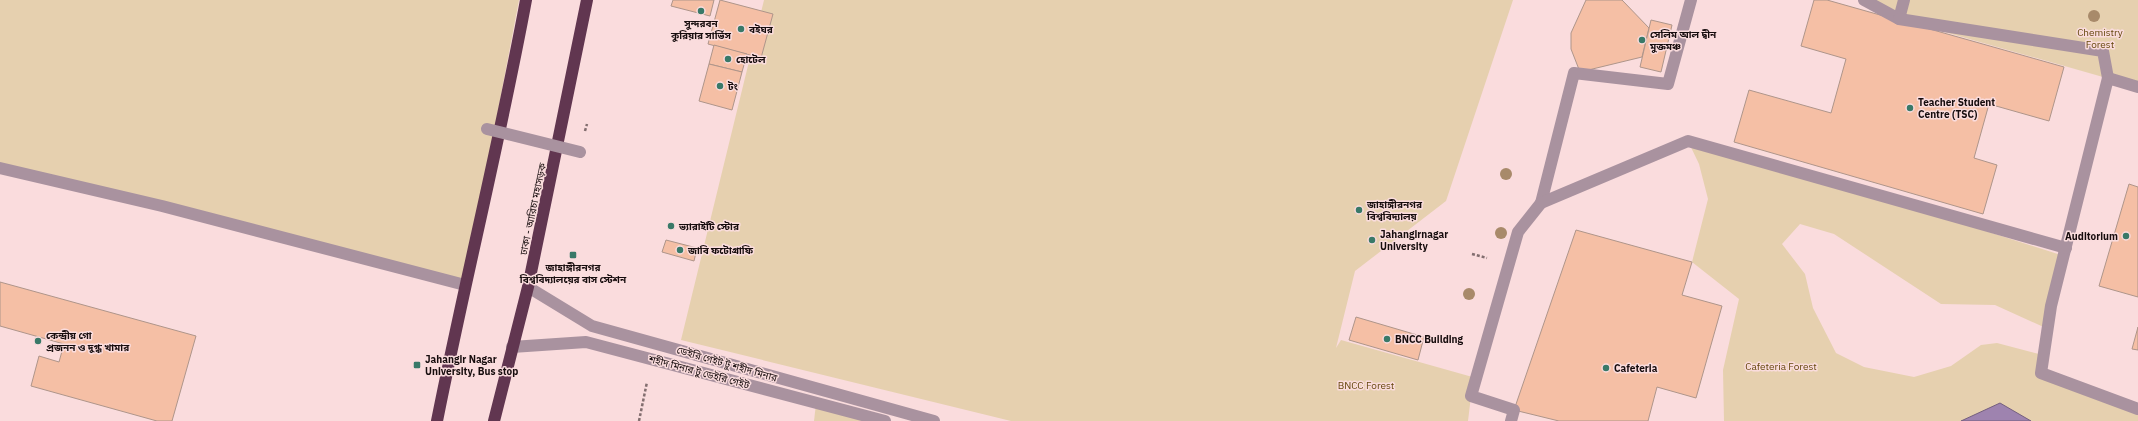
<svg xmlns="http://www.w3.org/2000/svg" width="2138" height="421" viewBox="0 0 2138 421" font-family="'IBM Plex Sans','Noto Sans Bengali',sans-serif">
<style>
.green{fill:#e6d0af}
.water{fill:#9e83af;stroke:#755f7e}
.building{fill:#f5bfa5;stroke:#ae958a}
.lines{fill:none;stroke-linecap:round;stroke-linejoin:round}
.path{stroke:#826e6f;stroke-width:2.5;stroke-dasharray:3 2;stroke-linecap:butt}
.minor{stroke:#a9929f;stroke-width:12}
.highway{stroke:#613650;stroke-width:12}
.minor-bridge{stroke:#a9929f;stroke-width:12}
.tree{fill:#a88a6a}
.poi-dot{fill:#397968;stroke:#fadcdd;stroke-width:1.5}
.labels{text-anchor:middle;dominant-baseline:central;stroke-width:3;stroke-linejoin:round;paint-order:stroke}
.poi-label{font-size:10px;font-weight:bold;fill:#160c0d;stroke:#fadcdd;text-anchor:start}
.park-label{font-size:10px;fill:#65470c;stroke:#fadcdd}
.street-label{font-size:10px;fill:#160c0d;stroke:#fadcdd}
</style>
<rect width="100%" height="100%" fill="#fadcdd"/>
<g class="green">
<path d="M0,0H519L465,285L0,169Z"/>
<path d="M764,0H1513L1446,201L1355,271L1336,348L1341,340L1476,378L1471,396L1468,421H1011L681,340Z"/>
<path d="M1864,0H2138V87L1899,19Z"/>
<path d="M1688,141L1833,182L2064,256L2048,329L1995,305L1941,304L1834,234L1800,224L1782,244L1805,274L1813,308L1836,353L1864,367L1914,377L1951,366L1981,345L1997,343L2043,355L2041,373L2138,409V421H1724L1723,370L1739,299L1692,262L1708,199L1699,164Z"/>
<path d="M816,404L882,421H814Z"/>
</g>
<path class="water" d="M2000,403L2031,421H1961Z"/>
<g class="building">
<path d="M673,0H714L710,16L671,6Z"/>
<path d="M720,0L773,14L761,58L708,44Z"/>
<path d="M1586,0H1622L1649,28L1642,57L1580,72L1571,49V33Z"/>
<path d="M1814,0H1827L2064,67L2049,121L1989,104L1974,158L1997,165L1983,214L1734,142L1749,90L1831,113L1846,59L1801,46Z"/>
<path d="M1651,20L1672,25L1661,72L1640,67Z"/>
<path d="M714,45L747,54L742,72L709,64Z"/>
<path d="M709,64L742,72L732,110L699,101Z"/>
<path d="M2129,184L2138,187V297L2099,286Z"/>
<path d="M1576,230L1692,262L1682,295L1722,306L1696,398L1657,387L1648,421H1559L1514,410Z"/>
<path d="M666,240L697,248L694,261L662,252Z"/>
<path d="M0,282L196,336L172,421H157L31,386L39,356L59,362L64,344L0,326Z"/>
<path d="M1356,317L1424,337L1418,360L1349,340Z"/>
<path d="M2138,327V350L2132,349Z"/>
</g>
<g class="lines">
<g class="path">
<path d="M585,131L587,124"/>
<path d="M1472,254L1487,258"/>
<path d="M639,421L647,382"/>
</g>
<g class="minor">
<path d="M1864,0L1899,19L1904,0"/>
<path d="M1899,19L2103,51L2108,78"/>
<path d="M2138,87L2108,78L2051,306L2041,373L2138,409"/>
<path d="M0,168L162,206L465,285"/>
<path d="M1541,203L1574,73L1668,84L1691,0"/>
<path d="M528,287L592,326L934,421"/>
<path d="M512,347L586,342L885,421"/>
<path d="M1511,421L1514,410L1471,396L1518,232L1541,203L1688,141L2066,248"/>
</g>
<g class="highway">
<path d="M437,421C465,280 500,141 526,0"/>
<path d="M494,421L528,287L587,0"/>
</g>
<path class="minor-bridge" d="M487,129L580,152"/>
</g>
<g class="tree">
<circle cx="2094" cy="16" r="6"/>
<circle cx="1506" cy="174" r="6"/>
<circle cx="1501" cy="233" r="6"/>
<circle cx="1469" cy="294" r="6"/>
</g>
<g class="poi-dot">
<circle cx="701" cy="11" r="4"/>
<circle cx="741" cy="29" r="4"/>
<circle cx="1642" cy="40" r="4"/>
<circle cx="728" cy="59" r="4"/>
<circle cx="720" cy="86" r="4"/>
<circle cx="1910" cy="108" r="4"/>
<circle cx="1359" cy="210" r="4"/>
<circle cx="671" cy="226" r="4"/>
<circle cx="2126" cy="236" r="4"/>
<circle cx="1372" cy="240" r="4"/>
<circle cx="680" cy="250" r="4"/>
<rect x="569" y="251" width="8" height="8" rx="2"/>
<circle cx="1387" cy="339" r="4"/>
<circle cx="38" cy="341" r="4"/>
<rect x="413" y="361" width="8" height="8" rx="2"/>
<circle cx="1606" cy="368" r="4"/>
</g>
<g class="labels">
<g class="poi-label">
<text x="701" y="23" text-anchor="middle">সুন্দরবন<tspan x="701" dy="12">কুরিয়ার সার্ভিস</tspan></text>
<text x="749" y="29">বইঘর</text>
<text x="1650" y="34">সেলিম আল দ্বীন<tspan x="1650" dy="12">মুক্তমঞ্চ</tspan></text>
<text x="736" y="59">হোটেল</text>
<text x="728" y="86">টং</text>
<text x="1918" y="102">Teacher Student<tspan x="1918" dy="12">Centre (TSC)</tspan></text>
<text x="1367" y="204">জাহাঙ্গীরনগর<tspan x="1367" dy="12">বিশ্ববিদ্যালয়</tspan></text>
<text x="679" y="226">ভ্যারাইটি স্টোর</text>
<text x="1380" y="234">Jahangirnagar<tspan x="1380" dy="12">University</tspan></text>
<text x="2118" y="236" text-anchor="end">Auditorium</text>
<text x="688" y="250">জাবি ফটোগ্রাফি</text>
<text x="573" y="267" text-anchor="middle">জাহাঙ্গীরনগর<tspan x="573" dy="12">বিশ্ববিদ্যালয়ের বাস স্টেশন</tspan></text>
<text x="46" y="335">কেন্দ্রীয় গো<tspan x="46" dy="12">প্রজনন ও দুগ্ধ খামার</tspan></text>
<text x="1395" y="339">BNCC Building</text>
<text x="425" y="359">Jahangir Nagar<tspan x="425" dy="12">University, Bus stop</tspan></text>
<text x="1614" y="368">Cafeteria</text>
</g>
<g class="park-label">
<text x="2100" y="32">Chemistry<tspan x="2100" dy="12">Forest</tspan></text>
<text x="1781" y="366">Cafeteria Forest</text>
<text x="1366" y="385">BNCC Forest</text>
</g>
<g class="street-label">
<text transform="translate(533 209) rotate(-78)">ঢাকা - আরিচা মহাসড়ক</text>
<text transform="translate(727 364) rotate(16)">ডেইরি গেইট টু শহীদ মিনার</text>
<text transform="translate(699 372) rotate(15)">শহীদ মিনার টু ডেইরি গেইট</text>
</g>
</g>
</svg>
